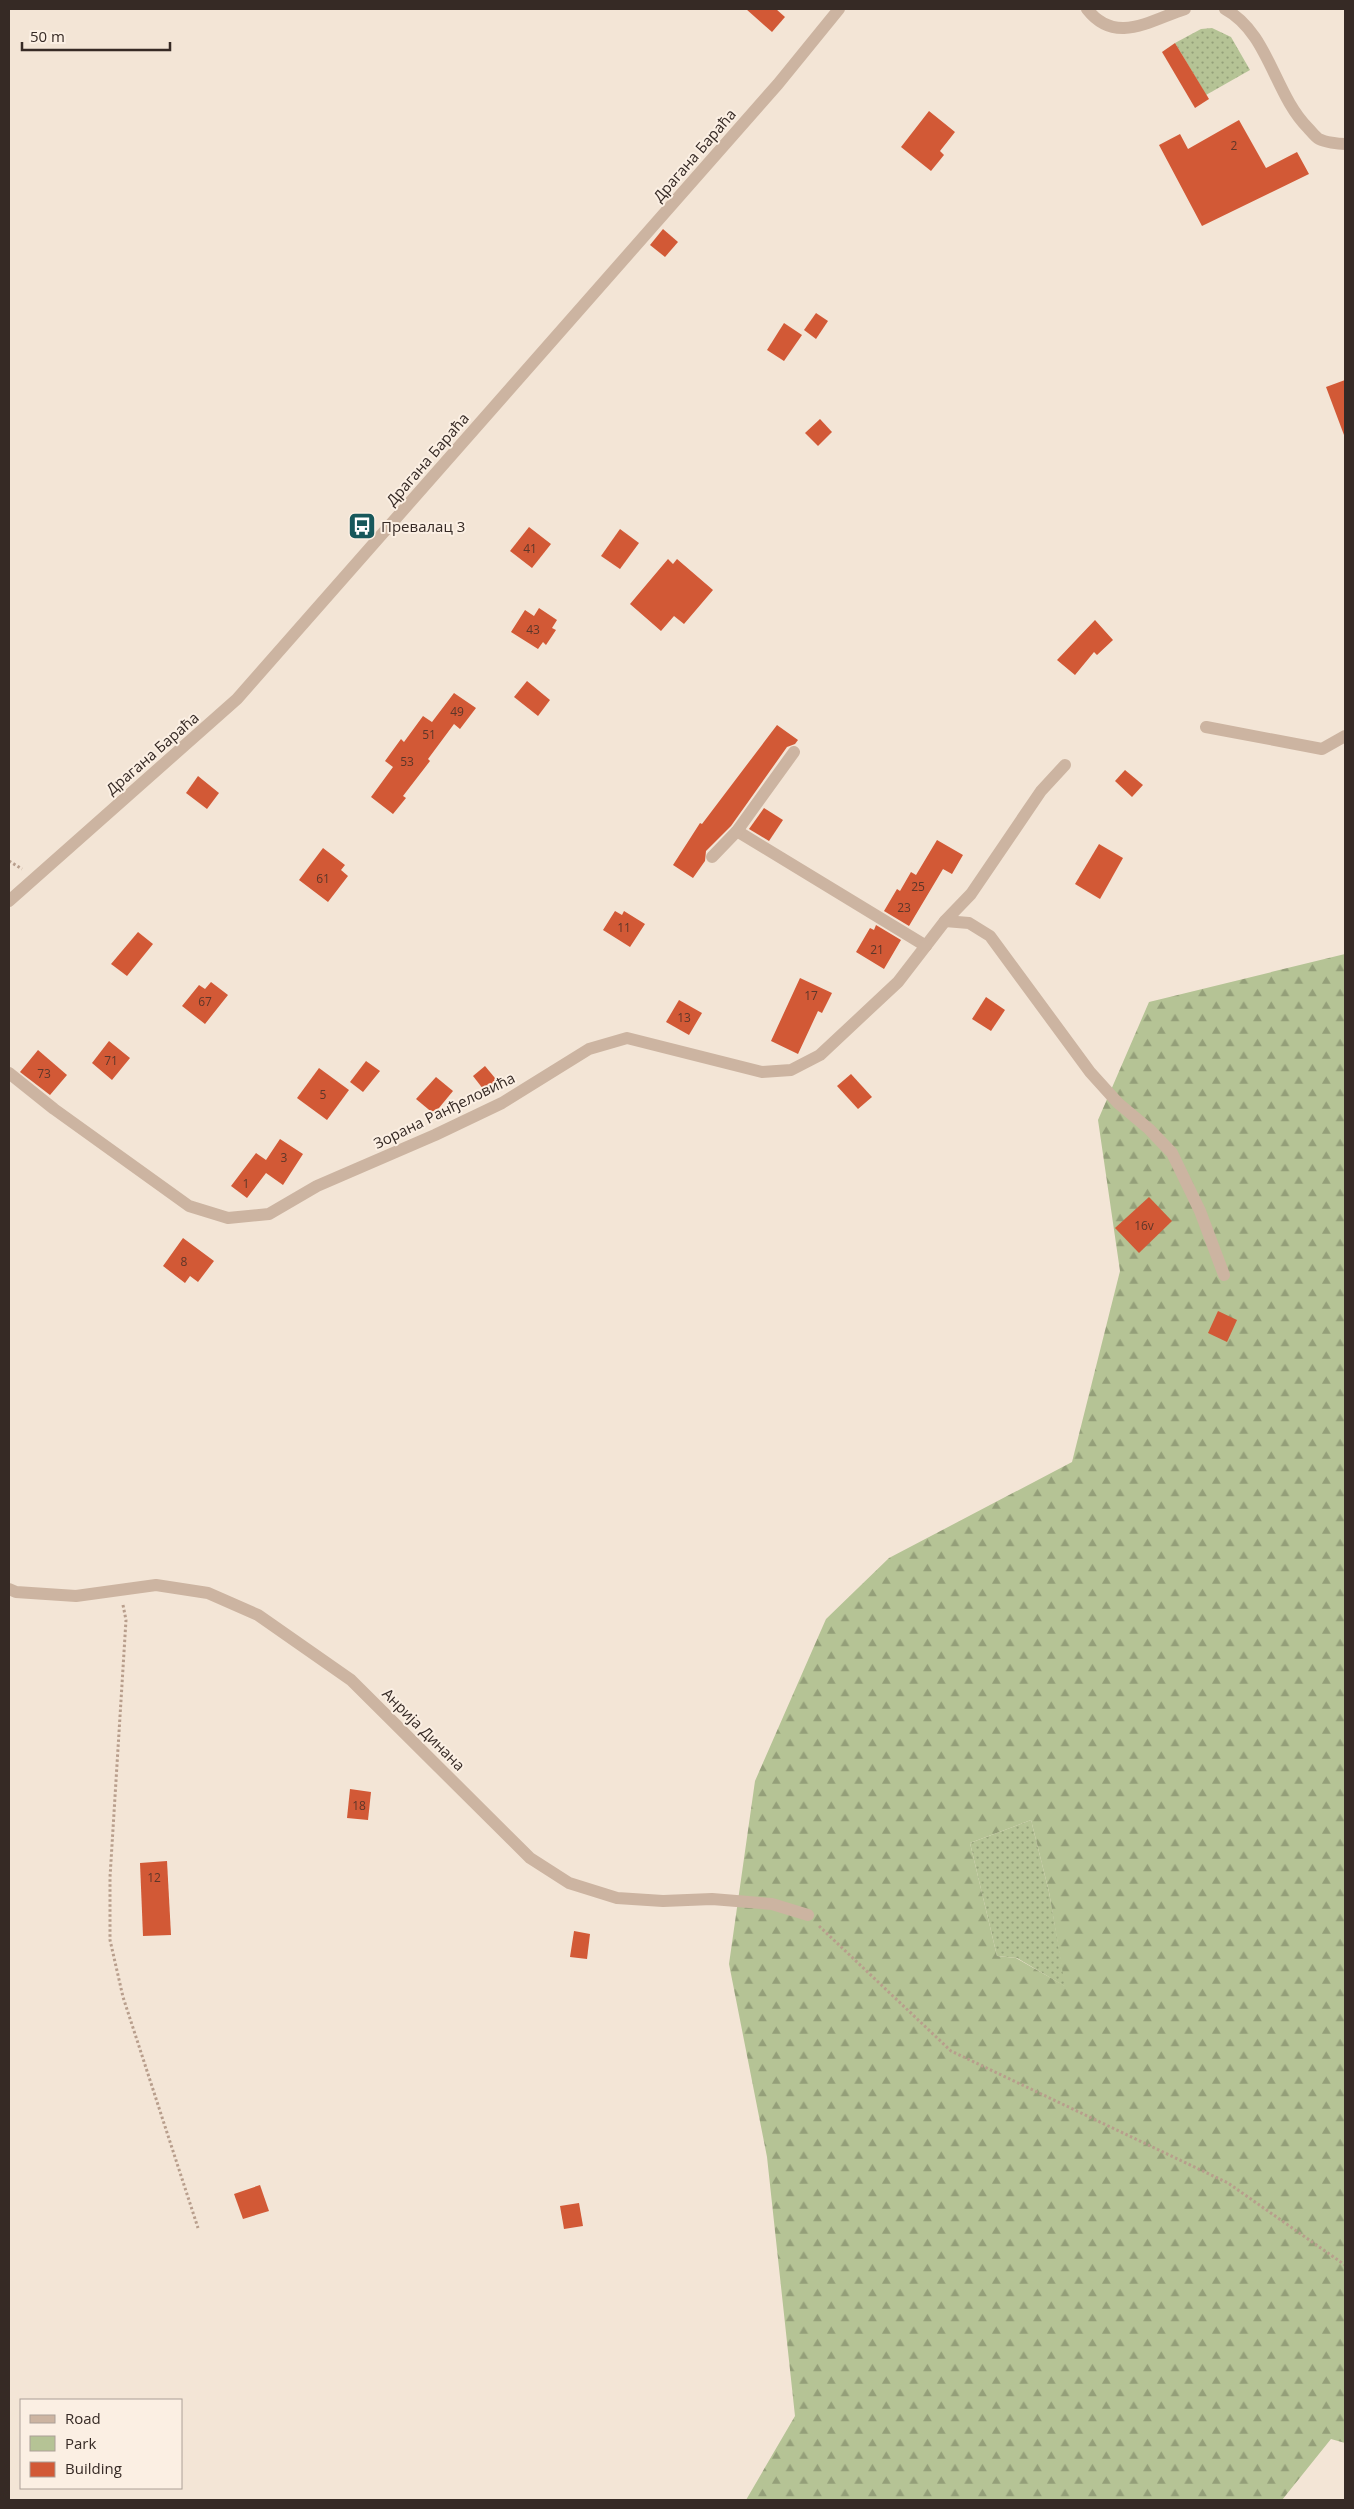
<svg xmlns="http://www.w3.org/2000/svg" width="1354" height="2509" viewBox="0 0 1354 2509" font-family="'Open Sans',sans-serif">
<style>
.green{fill:url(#green-dots)}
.forest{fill:url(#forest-firs);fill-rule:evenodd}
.building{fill:#d25936}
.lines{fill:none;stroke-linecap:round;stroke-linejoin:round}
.path{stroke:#b89e8c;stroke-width:3;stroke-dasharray:2.5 2.5;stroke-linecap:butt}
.minor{stroke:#ccb4a1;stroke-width:12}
.tertiary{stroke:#ccb4a1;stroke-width:12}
.labels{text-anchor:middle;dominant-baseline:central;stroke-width:4;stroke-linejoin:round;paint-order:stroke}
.number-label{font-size:12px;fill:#5d3629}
.street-label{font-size:15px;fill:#362a25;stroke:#fbefe3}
.poi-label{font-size:15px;fill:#362a25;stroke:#fbefe3;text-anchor:start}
</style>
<defs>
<pattern id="green-dots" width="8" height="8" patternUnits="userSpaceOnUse" patternTransform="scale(1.25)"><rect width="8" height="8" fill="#b5c395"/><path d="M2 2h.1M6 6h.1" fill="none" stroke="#949f79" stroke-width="1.8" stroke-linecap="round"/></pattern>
<pattern id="forest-firs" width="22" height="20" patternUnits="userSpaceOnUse" patternTransform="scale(1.25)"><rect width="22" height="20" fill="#b5c395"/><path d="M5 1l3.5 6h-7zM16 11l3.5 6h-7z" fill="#949f79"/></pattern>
</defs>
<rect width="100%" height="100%" fill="#f3e5d6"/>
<g class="green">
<path d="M1212,28L1231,37L1250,70L1206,95L1175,43L1201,29Z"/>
<path d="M1031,1820L1049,1892L1066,1987L1017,1958L997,1956L970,1843Z"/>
</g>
<path class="forest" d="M1345,954V2443L1331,2439L1282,2500H746L795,2416L767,2157L729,1964L755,1781L826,1619L889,1558L1072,1462L1120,1271L1098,1120L1149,1002ZM1031,1820L1049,1892L1065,1986L1016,1958L997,1956L970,1843Z"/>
<g class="building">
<path d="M746,9H776L785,17L772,32Z"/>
<path d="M1175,43L1209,99L1195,108L1162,52Z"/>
<path d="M929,111L955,132L940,151L944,155L931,171L901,147Z"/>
<path d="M1239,120L1266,168L1297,152L1309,174L1202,226L1159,145L1180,134L1188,149Z"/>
<path d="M663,229L678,242L665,257L650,245Z"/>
<path d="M816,313L828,321L816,339L804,330Z"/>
<path d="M784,323L802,335L784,361L767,350Z"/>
<path d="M1345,380V435H1344L1326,387Z"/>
<path d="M820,419L832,432L818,446L805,433Z"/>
<path d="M529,527L551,544L532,568L510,551Z"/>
<path d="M620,529L639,543L620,569L601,556Z"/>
<path d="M668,559L673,564L677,559L713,590L684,624L674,616L661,631L630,604Z"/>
<path d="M539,608L557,620L552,628L556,630L546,645L543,642L538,649L511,632L525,610L534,616Z"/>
<path d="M1095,620L1113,640L1097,655L1094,652L1075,675L1057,660Z"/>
<path d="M527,681L550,700L538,716L514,697Z"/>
<path d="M454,693L476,708L460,729L454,724L428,759L430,761L403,796L406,798L393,814L371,797L393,767L385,761L401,739L404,742L423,716L432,722Z"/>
<path d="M777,725L798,740L795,744L787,747L731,826L706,851L705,861L693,878L673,865L700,823L702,824Z"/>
<path d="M1125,770L1143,785L1132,797L1115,781Z"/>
<path d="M198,776L219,793L207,809L186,793Z"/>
<path d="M764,808L783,820L769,841L749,829Z"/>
<path d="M937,840L963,855L952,874L943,869L909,926L884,911L897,889L900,891L911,872L916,875Z"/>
<path d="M1099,844L1123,858L1100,899L1075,884Z"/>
<path d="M323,848L345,865L341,870L348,876L328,902L299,880Z"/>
<path d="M615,911L622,915L624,911L645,924L630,947L603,930Z"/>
<path d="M876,925L901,940L884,969L856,952L870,928L874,930Z"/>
<path d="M138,932L153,944L127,976L111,964Z"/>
<path d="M800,978L832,993L822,1013L818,1011L798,1054L771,1041Z"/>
<path d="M211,982L228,995L205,1024L182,1006L199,985L205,989Z"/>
<path d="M986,997L1005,1010L991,1031L972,1019Z"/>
<path d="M679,1000L702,1013L689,1035L666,1022Z"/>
<path d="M109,1041L130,1058L112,1080L92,1063Z"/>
<path d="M38,1050L67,1075L50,1095L20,1072Z"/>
<path d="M366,1061L380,1071L363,1092L350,1082Z"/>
<path d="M485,1066L500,1084L487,1094L473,1076Z"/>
<path d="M319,1068L349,1090L327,1120L297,1098Z"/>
<path d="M851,1074L872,1097L858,1109L837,1086Z"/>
<path d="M436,1077L453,1091L434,1114L416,1099Z"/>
<path d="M280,1139L303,1154L283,1185L266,1173L247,1198L231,1186L256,1153L266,1160Z"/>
<path d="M1149,1197L1172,1221L1139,1253L1115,1228Z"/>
<path d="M183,1238L214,1261L198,1282L190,1276L185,1283L163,1266Z"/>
<path d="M1218,1311L1237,1320L1227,1342L1208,1333Z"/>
<path d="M350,1789L371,1792L368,1820L347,1818Z"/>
<path d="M167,1861L171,1935L143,1936L140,1863Z"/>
<path d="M574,1931L590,1934L587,1959L570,1957Z"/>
<path d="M260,2185L269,2211L243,2219L234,2194Z"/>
<path d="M579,2203L583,2226L564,2229L560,2206Z"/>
</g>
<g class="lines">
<g class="path">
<path d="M9,861L22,869"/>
<path d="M123,1605L126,1620L110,1877V1940L123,1997L198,2228"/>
<path d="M819,1926L951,2051L1228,2183L1345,2265"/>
</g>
<g class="minor">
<path d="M1087,9C1115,45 1149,21 1185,9"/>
<path d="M1225,9C1269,33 1274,94 1308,128C1311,131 1315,137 1319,139C1325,142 1338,144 1345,144"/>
<path d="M1206,727L1322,749L1345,736"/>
<path d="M737,831L926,946"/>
<path d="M712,857L737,831L794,752"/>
<path d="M945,921L969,923L990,936L1090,1072L1118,1103L1149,1129L1172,1153L1200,1211L1224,1275"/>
<path d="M9,1073L54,1109L189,1206L228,1218L269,1214L317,1186L435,1135L502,1103L589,1049L627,1038L762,1072L791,1070L820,1055L898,982L945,921L971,894L1041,791L1065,765"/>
<path d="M9,1589L16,1592L76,1596L156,1585L208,1593L258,1615L351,1680L530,1858L569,1883L617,1898L663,1901L712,1899L772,1904L808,1915"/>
</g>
<path class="tertiary" d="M9,901L237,699L778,84L839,9"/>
</g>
<defs>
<g id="bus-square" transform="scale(1.4375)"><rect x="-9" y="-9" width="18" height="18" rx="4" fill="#17585b" stroke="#fbefe3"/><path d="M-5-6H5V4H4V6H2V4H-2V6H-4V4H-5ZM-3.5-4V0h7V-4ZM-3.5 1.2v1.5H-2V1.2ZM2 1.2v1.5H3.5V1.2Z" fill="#fff"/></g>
</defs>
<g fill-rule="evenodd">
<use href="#bus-square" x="362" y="526"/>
</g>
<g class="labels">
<g class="number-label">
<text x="1234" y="145">2</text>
<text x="530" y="548">41</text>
<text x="533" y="629">43</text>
<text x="457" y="711">49</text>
<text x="429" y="734">51</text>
<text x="407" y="761">53</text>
<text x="323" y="878">61</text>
<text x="918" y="886">25</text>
<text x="904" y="907">23</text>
<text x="624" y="927">11</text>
<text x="877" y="949">21</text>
<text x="811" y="995">17</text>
<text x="205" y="1001">67</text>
<text x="684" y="1017">13</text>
<text x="111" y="1060">71</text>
<text x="44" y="1073">73</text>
<text x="323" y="1094">5</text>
<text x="284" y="1157">3</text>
<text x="246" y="1183">1</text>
<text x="1144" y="1225">16v</text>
<text x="184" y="1261">8</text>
<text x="359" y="1805">18</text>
<text x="154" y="1877">12</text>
</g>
<g class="street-label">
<text transform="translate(694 155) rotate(-49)">Драгана Бараћа</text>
<text transform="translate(427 459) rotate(-49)">Драгана Бараћа</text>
<text transform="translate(152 753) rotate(-41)">Драгана Бараћа</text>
<text transform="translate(444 1110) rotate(-26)">Зорана Ранђеловића</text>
<text transform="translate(424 1729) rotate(45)">Анрија Динана</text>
</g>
<g class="poi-label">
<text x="381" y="526">Превалац 3</text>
</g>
</g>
<rect width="1354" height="2509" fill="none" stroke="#362a25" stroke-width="20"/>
<rect x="20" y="2399" width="162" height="90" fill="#fbefe3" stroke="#aca097"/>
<rect x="30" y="2415" width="25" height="8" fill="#ccb4a1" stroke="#aca097"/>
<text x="65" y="2424" font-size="15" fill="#362a25">Road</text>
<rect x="30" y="2436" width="25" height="15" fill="#b5c395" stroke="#aca097"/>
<text x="65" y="2449" font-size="15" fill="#362a25">Park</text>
<rect x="30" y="2462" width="25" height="15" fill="#d25936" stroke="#aca097"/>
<text x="65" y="2474" font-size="15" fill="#362a25">Building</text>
<path d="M22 42v8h148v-8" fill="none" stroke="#362a25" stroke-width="2.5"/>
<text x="30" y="42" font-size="15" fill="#362a25" stroke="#fbefe3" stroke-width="4" paint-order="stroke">50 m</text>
</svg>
